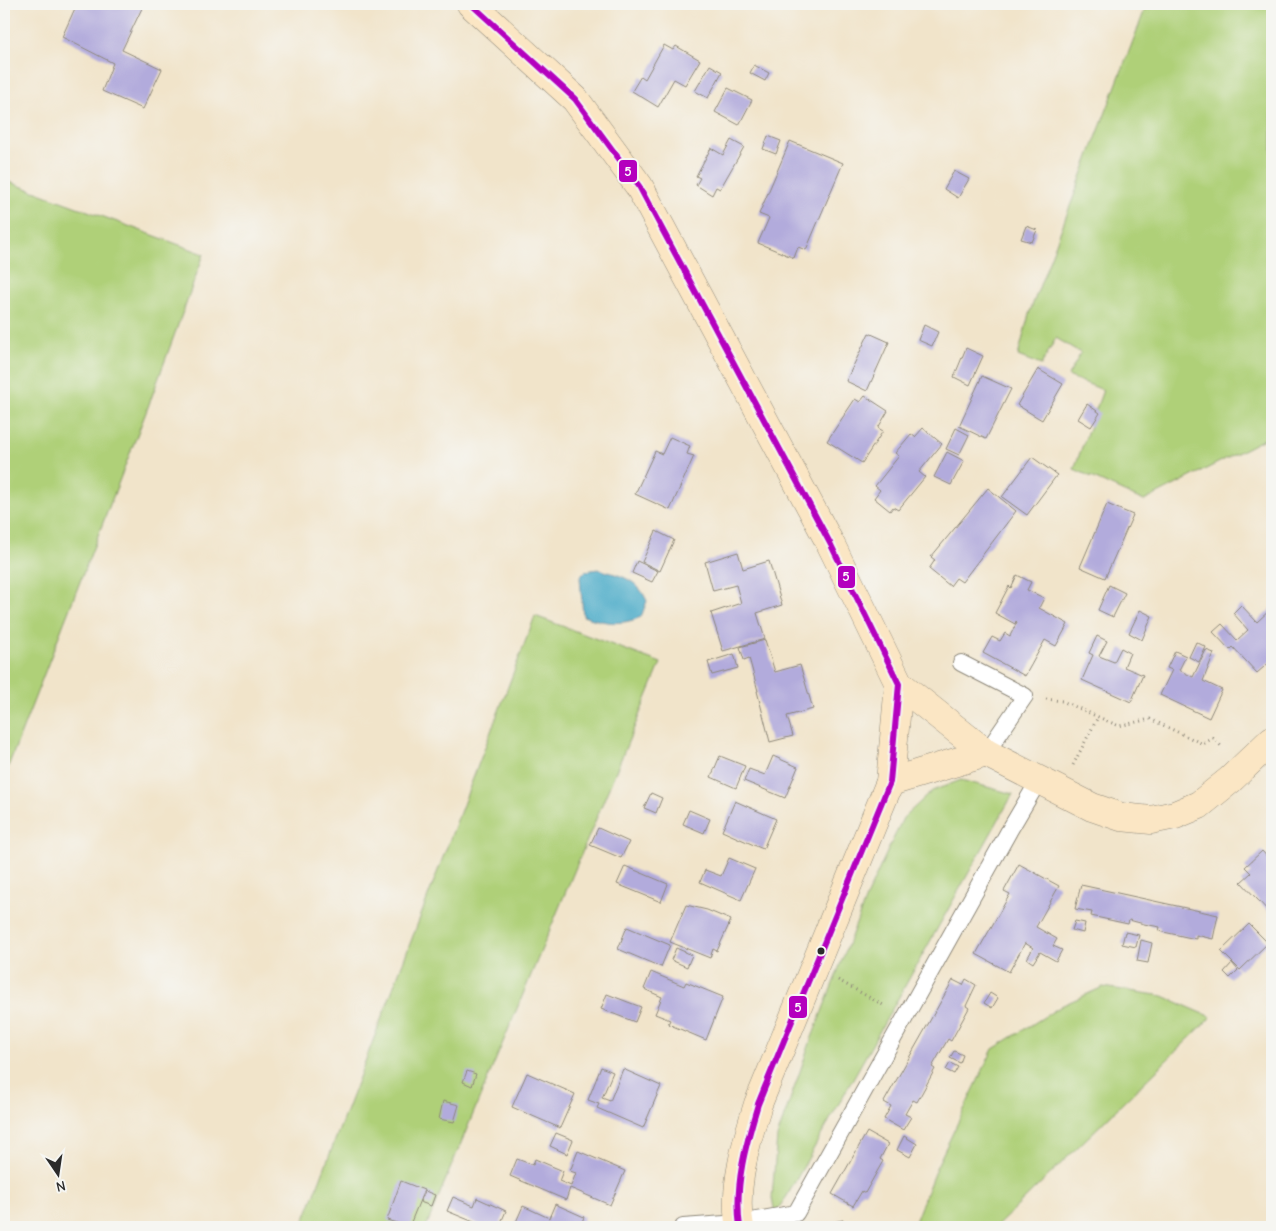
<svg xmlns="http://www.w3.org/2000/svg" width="1276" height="1231" viewBox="0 0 1276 1231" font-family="'Comic Neue',sans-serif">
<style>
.green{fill:#afd078;stroke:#6d7e52}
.water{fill:#49aac8;stroke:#3a6a7a}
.building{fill:#b2abdc}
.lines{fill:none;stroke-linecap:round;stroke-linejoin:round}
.lane-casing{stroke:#8e887a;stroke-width:18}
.secondary-casing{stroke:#8e887a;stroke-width:29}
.path{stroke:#8e887a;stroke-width:3;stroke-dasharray:1 4;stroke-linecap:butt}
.lane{stroke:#fff;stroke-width:16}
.secondary{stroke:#fbe6c4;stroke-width:28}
.bus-1-casing{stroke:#f6f6f2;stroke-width:10}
.bus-1{stroke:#b400be;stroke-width:6}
.bus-dot{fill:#2b2b2b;stroke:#f6f6f2;stroke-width:2}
.line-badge{stroke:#f6f6f2;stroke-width:2}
.badge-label{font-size:14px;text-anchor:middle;font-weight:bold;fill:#fff}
</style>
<rect width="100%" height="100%" fill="#f6f6f2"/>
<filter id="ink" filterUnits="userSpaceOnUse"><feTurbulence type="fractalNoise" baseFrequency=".02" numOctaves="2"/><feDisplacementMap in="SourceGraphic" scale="10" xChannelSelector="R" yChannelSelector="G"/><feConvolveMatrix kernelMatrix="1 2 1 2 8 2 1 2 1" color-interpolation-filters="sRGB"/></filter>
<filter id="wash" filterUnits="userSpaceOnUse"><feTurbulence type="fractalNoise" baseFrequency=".0096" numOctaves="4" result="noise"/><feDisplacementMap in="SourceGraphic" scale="20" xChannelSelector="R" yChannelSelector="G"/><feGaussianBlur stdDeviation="1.12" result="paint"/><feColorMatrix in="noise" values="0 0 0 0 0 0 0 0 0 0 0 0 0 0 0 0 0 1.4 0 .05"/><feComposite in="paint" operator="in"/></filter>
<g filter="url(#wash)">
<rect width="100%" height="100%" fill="#f1e4ca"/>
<g class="green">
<path d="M1147,4H1272V435L1144,501L1074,469L1103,390L1068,376L1081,353L1056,338L1041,365L1018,356L1029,314Z"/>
<path d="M4,180L204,254L148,407L4,777Z"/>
<path d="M535,616L661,663L426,1227H302Z"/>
<path d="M961,780L1013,794L787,1196L775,1213L772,1198L777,1137L811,1040L868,893L903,818L932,791Z"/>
<path d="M1103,987L1163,996L1211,1017L996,1227H913L936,1168L993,1049L1063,1005Z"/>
</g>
<path class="water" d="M598,569C621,576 637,578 647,601L641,617C620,626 605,623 583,616L580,577L586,571Z"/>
<g id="blocks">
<g class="building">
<path d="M77,4H144L122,50L162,69L143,109L102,91L113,63L62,37Z"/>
<path d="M664,45L673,50L676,46L700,60L685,85L674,79L658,107L632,91L641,76L645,79Z"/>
<path d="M710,65L722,72L708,98L695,91Z"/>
<path d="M754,65L769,73L765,81L750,73Z"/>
<path d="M728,88L752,100L739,125L715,112Z"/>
<path d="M768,136L781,141L776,154L763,149Z"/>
<path d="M731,140L744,147L720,189L716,187L712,195L696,185L700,178L696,176L711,148L723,155Z"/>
<path d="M790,141L843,163L806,250L798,247L794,258L758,243L769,218L759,214Z"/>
<path d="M954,171L969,179L958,198L944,189Z"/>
<path d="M1026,226L1037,230L1032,242L1021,239Z"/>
<path d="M924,325L938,332L932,346L918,340Z"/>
<path d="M869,333L889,342L867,391L846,381Z"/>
<path d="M966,348L983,356L970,385L954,377Z"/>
<path d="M1038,369L1063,384L1042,420L1017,405Z"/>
<path d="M982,376L1011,389L986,439L959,426Z"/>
<path d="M865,396L888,411L878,428L883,431L862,463L827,441L855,399L860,402Z"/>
<path d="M1087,404L1100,413L1091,427L1078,419Z"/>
<path d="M923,428L942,444L919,472L925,477L898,510L893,507L890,511L874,498L880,490L875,486L899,456L895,453L911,434L915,437Z"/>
<path d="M956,428L969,435L959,455L946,449Z"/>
<path d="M670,437L690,446L687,454L694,456L670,510L635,494L655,451L662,454Z"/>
<path d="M947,452L964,461L951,485L934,477Z"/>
<path d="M1032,457L1057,475L1027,515L1002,497Z"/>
<path d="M988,488L1016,511L962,582L956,578L950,586L929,569L935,560L931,557Z"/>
<path d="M1107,504L1133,515L1105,578L1080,567Z"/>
<path d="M656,531L674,540L660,571L642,562Z"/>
<path d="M738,552L743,569L769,561L782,605L757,613L765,639L723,651L711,613L741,603L736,585L713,591L705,562Z"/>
<path d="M637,561L658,571L652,582L632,573Z"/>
<path d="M1017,575L1031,582L1027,590L1044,598L1039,608L1068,624L1056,646L1045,640L1025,676L983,653L992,637L1000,641L1005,633L1010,636L1017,622L1016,621L1015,624L995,613L1009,586L1011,588Z"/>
<path d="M1109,585L1125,593L1113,617L1098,610Z"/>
<path d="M1241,605L1257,622L1272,608V660L1257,673L1233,647L1230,650L1213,632L1222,624L1237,640L1248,630L1233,613Z"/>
<path d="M1140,610L1152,616L1142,640L1129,633Z"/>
<path d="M1097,636L1107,641L1099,656L1114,662L1121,648L1130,653L1124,667L1143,675L1131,702L1082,680L1093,655L1089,653Z"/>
<path d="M765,640L775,672L800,665L813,709L787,716L793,736L770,742L757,691H758L749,658L744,660L740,647Z"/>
<path d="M1196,642L1206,647L1199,662L1189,657Z"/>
<path d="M1206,650L1214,653L1203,681L1222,690L1209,718L1160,695L1172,670L1167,668L1175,651L1186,656L1179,670L1193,677Z"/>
<path d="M734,654L738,668L712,675L708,662Z"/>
<path d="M720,756L745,766L736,788L711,777Z"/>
<path d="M773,756L798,767L785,798L744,781L749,769L765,775Z"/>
<path d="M651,793L662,798L656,813L644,808Z"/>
<path d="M735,801L776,819L763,849L722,831Z"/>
<path d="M689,810L710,819L704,833L683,824Z"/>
<path d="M598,828L629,842L621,858L590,845Z"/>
<path d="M1262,851L1272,862V915L1241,882L1251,873L1245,867Z"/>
<path d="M729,858L755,869L741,900L700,882L705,870L721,876Z"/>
<path d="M1019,864L1059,886L1036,927L1057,939L1053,946L1062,950L1056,961L1040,952L1033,963L1027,959L1033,948L1025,943L1009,972L976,954L1010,894L1004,891Z"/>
<path d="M625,866L668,884L661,902L617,884Z"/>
<path d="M1081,885L1218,915L1213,939L1196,935V939L1159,931L1160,927L1144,924L1129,920L1128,924L1091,916L1092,912L1075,909Z"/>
<path d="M686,905L707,910L731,920L717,951L713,949L710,958L670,942Z"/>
<path d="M1075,921L1085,923L1083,933L1072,930Z"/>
<path d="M1249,924L1268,943L1240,970L1221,951Z"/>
<path d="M627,927L670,945L661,967L618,949Z"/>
<path d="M1125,932L1139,935L1136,947L1122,944Z"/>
<path d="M1141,940L1152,943L1148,963L1137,961Z"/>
<path d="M676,948L692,955L687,967L671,960Z"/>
<path d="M1232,963L1238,970L1230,978L1224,972Z"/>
<path d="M651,972L684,986L686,982L723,997L706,1040L668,1024L670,1020L655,1014L662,997L644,989Z"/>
<path d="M966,979L976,985L966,1006L969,1008L951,1041L948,1039L932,1067L935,1069L917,1102L913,1100L905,1114L911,1117L903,1130L884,1119L891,1106L884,1102L953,980L963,985Z"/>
<path d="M990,993L998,998L992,1008L984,1003Z"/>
<path d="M607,994L641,1007L635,1022L601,1009Z"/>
<path d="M954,1051L963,1055L960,1063L950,1058Z"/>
<path d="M950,1063L958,1067L954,1074L946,1070Z"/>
<path d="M601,1067L613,1072L602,1098L610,1101L623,1069L661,1086L643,1128L597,1108L599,1104L588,1100Z"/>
<path d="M467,1071L476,1074L472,1086L463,1082Z"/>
<path d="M527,1073L575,1094L560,1128L512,1107Z"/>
<path d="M443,1101L459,1105L454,1122L439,1119Z"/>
<path d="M867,1132L888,1144L880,1159L883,1161L865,1193L862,1191L853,1206L832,1194Z"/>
<path d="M556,1133L573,1140L567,1154L550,1146Z"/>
<path d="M904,1136L917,1144L910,1157L897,1150Z"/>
<path d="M578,1151L625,1171L610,1205L570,1188L566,1200L510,1176L517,1159L533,1165L535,1159L563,1171L559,1181L571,1186L576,1173L570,1171Z"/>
<path d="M401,1181L424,1190L409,1227L387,1220Z"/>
<path d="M425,1191L435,1195L431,1206L420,1202Z"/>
<path d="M453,1197L474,1206L477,1198L506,1211L499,1227H486L447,1211Z"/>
<path d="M555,1204L584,1217L582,1222L591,1225L590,1227H529L516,1222L523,1206L549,1218Z"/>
<path d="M843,1220L844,1227H835L833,1222Z"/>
</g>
</g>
</g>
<g filter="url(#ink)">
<use href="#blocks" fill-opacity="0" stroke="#8e887a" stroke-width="1"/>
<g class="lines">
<g class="lane-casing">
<g id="lane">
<path d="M961,663L1025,696L986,753"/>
<path d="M683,1227L739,1223L796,1213L1009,831L1039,780"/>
</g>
</g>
<g class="secondary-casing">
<g id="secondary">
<path d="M471,4L575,99L639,186L831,545L899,684L986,753L1092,807L1121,817L1151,820L1175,815L1199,805L1230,780L1272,740"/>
<path d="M890,782L986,753"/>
<path d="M740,1227C732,1190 747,1139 758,1104L890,782L899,684"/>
</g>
</g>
<g class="path">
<path d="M1046,699L1062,701L1119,726L1150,719L1203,744L1213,738L1223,748"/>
<path d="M1073,765L1098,717"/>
<path d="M838,980L885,1006"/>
</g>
<use href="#lane" class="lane"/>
<use href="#secondary" class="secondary"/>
<g class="bus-1-casing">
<path id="bus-1" d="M471,4L575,99L639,186L831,545L899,684L890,782L758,1104C746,1144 734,1185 740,1227"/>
</g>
<use href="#bus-1" class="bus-1"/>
</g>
</g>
<circle class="bus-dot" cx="821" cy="951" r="4.5"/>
<g class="line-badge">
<rect x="618" y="159" width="20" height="24" rx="5" fill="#b400be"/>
<rect x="837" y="565" width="19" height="24" rx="5" fill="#b400be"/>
<rect x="788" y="995" width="20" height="24" rx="5" fill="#b400be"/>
</g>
<g class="badge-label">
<text x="628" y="176">5</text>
<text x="846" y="581">5</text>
<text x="798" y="1012">5</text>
</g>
<rect width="1276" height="1231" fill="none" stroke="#f6f6f2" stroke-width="20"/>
<g transform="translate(58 1174) rotate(167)" stroke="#f6f6f2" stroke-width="4" paint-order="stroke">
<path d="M0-4L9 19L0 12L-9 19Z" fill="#2b2b2b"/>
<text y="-8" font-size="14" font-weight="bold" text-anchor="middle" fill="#2b2b2b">N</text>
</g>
</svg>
